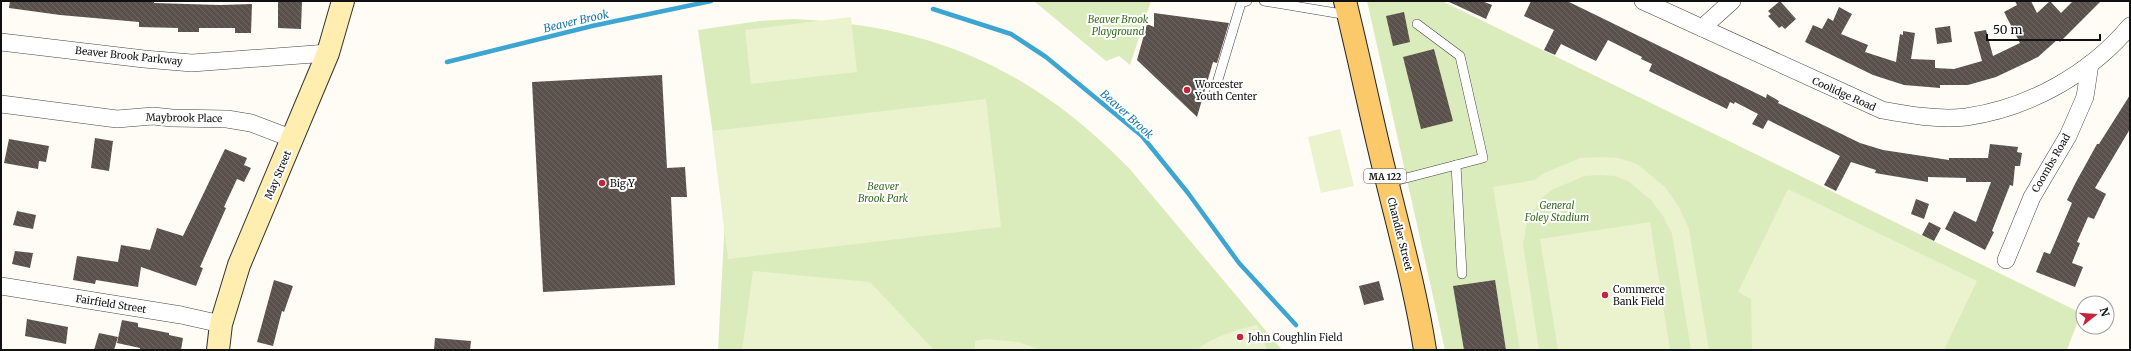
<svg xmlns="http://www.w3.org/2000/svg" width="2131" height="351" viewBox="0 0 2131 351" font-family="Merriweather,serif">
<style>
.park{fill:#daecbc}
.pitch{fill:#eaf2ce}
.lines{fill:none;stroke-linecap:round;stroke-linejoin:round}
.stream{stroke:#3da5d1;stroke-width:4.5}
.building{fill:url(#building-back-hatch)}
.lane-casing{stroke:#444;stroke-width:10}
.street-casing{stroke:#444;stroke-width:18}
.secondary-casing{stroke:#333;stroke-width:24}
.primary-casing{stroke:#222;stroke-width:24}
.lane{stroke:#fff;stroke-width:9}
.street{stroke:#fff;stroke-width:17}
.secondary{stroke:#ffeeb0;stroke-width:22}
.primary{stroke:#fbc969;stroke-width:22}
.poi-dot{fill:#c6243c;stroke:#fff;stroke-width:1.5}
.labels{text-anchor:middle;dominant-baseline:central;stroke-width:4;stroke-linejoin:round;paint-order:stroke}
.shield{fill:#fff;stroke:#585858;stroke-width:1}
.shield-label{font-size:9px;font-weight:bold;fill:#111}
.park-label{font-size:10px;font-style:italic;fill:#366c1e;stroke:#fff}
.street-label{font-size:10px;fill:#111;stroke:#fff}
.poi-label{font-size:10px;fill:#111;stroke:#fff;text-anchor:start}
.water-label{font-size:11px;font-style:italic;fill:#1576a8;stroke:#fff}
</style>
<defs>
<pattern id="building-back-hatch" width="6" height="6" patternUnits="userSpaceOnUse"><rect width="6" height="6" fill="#5a514d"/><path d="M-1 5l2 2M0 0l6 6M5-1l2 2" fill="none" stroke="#6d6662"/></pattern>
</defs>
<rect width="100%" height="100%" fill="#fffcf5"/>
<g class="park">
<path d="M1034,1H1151L1130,65L1119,56L1106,61Z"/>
<path d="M1367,1H1442L2081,313L2067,350H1445Z"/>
<path d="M794,19C935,26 1030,68 1129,168L1282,350H718L725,218L698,30L759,21Z"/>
</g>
<g class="pitch">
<path d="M851,17L857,72L751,84L745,30Z"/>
<path d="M986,99L1001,227L728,259L712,131Z"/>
<path d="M1340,129L1354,186L1321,193L1308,137Z"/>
<path d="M1601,157L1619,158L1637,164L1665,187L1679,207L1689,229L1709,350H1691L1672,234L1663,216L1651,200L1628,181L1615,176L1601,175L1584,176L1552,190L1543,197L1528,218L1523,244L1539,350H1520L1493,187L1535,180L1542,174L1580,158Z"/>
<path d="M1788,189L1977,281L1944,350H1752L1751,299L1738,292Z"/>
<path d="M1650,222L1670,350H1558L1540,239Z"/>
<path d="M753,271L870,282L934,350H742Z"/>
<path d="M1257,325L1267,350H1197C1214,336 1235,330 1257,325Z"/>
<path d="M987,339L1019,342L1040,350H975V341Z"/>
</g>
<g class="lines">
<g class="stream">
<path d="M933,9L1011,34L1046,57L1142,136L1188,193L1239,263L1296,325"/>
<path d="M447,62L592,26L711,1"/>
</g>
</g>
<g class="building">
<path d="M10,1H154V3L220,5L252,4L251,33H235V28H199V32H178V28L139,27V22L60,15L9,8Z"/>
<path d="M278,1H302L301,29L278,28Z"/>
<path d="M1447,1H1482L1492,5L1486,19Z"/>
<path d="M1531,1H1567L1766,98L1767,94L1779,101L1778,103L1860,143L1883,150L1949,160V158H1988L1990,144L2018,147L2017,152L2022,153L2020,166H2015L2013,186L2010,185L1992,231L1994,232L1985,250L1945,229L1954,211L1976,222L1991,182H1966V178L1928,177V182L1875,173L1876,170L1851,162L1836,191L1824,185L1840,156L1768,120L1763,129L1752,124L1758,114L1735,102L1734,104L1730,102L1727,109L1649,71L1652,64L1641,59L1642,57L1608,40L1596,61L1561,44L1555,55L1544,50L1554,30L1524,16Z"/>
<path d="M1780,1L1796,19L1785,29L1782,26L1779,28L1768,16L1771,14L1768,11Z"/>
<path d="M2015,1H2031L2037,13L2050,1L2061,13L2073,1H2101L2060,42L2058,39L2038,57L1996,77L1968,85H1940V88L1904,85L1873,75L1805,42L1813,25L1822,29L1828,18L1833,21L1839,7L1852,14L1841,34L1868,45L1865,52L1896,62L1900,34L1903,35V31L1915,33L1911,59L1935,60V68L1954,69L1982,61L1974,32L1986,30L1993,56L2020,43L2004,12L2017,5Z"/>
<path d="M1404,12L1410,42L1393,46L1386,16Z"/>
<path d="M1154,13L1229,23L1217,63L1213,62L1197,117L1137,60L1147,24L1154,27Z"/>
<path d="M1950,26L1952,42L1937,44L1935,28Z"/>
<path d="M1434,49L1453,121L1421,129L1403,57Z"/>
<path d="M662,75L667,168L685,167L687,197H671L675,285L543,292L532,82Z"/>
<path d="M2130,95V129L2095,188L2106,194L2094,219L2088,217L2077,242L2080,243L2072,263L2083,267L2075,287L2036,272L2044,252L2050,254L2072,203L2067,200L2076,182L2097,144H2099Z"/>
<path d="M95,138L113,141L109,171L91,168Z"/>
<path d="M9,139L49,146L46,162L39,161L38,169L4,163Z"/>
<path d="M225,149L247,158L244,165L251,168L244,182L237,179L224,207L226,208L200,267L203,268L196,286L141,267L138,287L96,280L95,284L73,280L77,256L118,262L121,245L150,250L157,228L183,236Z"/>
<path d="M1916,199L1929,204L1924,219L1911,214Z"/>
<path d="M17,211L36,215L33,229L13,225Z"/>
<path d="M1929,222L1941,228L1934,241L1922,235Z"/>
<path d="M15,251L33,253L30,268L12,264Z"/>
<path d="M274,280L293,286L284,312L282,311L273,346L257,342Z"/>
<path d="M1495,280L1506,350H1464L1453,286Z"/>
<path d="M1379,281L1384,300L1364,305L1359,286Z"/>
<path d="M27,319L68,327L66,344L25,336Z"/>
<path d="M122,320L138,323V327L169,333V335L183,338L181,350H140V348L117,343Z"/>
<path d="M99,333L118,337L114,350H94Z"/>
<path d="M435,338L471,341L470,350H434Z"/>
</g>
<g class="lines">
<g class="lane-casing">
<g id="lane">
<path d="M1264,1L1348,15"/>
<path d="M1214,93L1241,3L1247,1"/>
<path d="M1456,165L1462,274"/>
<path d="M1387,183L1483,158L1460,56L1417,24"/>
</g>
</g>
<g class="street-casing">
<g id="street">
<path d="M1643,1L1882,110C1909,115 1938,120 1966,117C2029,108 2090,74 2130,26"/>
<path d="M1702,28L1732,1"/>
<path d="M1,42L144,59L192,63L328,53"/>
<path d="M1,104L117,119L153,116L172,118L227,119L251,123L293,139"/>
<path d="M2006,260L2032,197L2068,136L2085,97L2090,64"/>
<path d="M1,286L181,315L221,324"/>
</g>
</g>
<g class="secondary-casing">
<path id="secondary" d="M218,350L221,324L239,265L328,53L343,1"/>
</g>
<g class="primary-casing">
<path id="primary" d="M1345,1C1360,61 1372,122 1387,181C1401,238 1416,293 1425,350"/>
</g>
<use href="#lane" class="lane"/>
<use href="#street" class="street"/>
<use href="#secondary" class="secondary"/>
<use href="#primary" class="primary"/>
</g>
<g class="poi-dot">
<circle cx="1187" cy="90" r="4"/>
<circle cx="602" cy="183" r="4"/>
<circle cx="1605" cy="295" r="4"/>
<circle cx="1240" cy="337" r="4"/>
</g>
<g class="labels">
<rect class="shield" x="1364" y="169" width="42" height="14" rx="3"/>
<g class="shield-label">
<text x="1385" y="176">MA 122</text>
</g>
<g class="park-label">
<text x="1118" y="19">Beaver Brook<tspan x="1118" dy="12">Playground</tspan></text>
<text x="883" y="186">Beaver<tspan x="883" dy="12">Brook Park</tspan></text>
<text x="1557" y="205">General<tspan x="1557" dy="12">Foley Stadium</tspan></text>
</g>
<g class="street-label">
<text transform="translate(129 56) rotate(6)">Beaver Brook Parkway</text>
<text transform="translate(1844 94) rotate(24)">Coolidge Road</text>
<text transform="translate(184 118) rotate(1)">Maybrook Place</text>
<text transform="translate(2051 163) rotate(-60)">Coombs Road</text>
<text transform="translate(278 175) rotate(-67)">May Street</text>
<text transform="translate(1400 234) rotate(76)">Chandler Street</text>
<text transform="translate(111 304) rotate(9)">Fairfield Street</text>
</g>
<g class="poi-label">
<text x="1195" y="84">Worcester<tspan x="1195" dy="12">Youth Center</tspan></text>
<text x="610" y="183">Big Y</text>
<text x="1613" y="289">Commerce<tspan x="1613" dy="12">Bank Field</tspan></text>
<text x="1248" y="337">John Coughlin Field</text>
</g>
<g class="water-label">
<text transform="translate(576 21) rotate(-13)">Beaver Brook</text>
<text transform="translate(1127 114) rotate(42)">Beaver Brook</text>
</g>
</g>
<rect width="2131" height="351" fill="none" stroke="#111111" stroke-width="4"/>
<g transform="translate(2095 315) rotate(73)"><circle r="19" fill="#ffffff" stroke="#a0a0a0"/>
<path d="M0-3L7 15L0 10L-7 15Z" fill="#c6243c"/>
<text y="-6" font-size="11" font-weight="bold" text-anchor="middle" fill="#111111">N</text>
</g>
<path d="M1987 34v6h113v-6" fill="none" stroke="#111111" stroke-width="2"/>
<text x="1993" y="34" font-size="12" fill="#111111" stroke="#ffffff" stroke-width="3" paint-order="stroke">50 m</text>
</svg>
